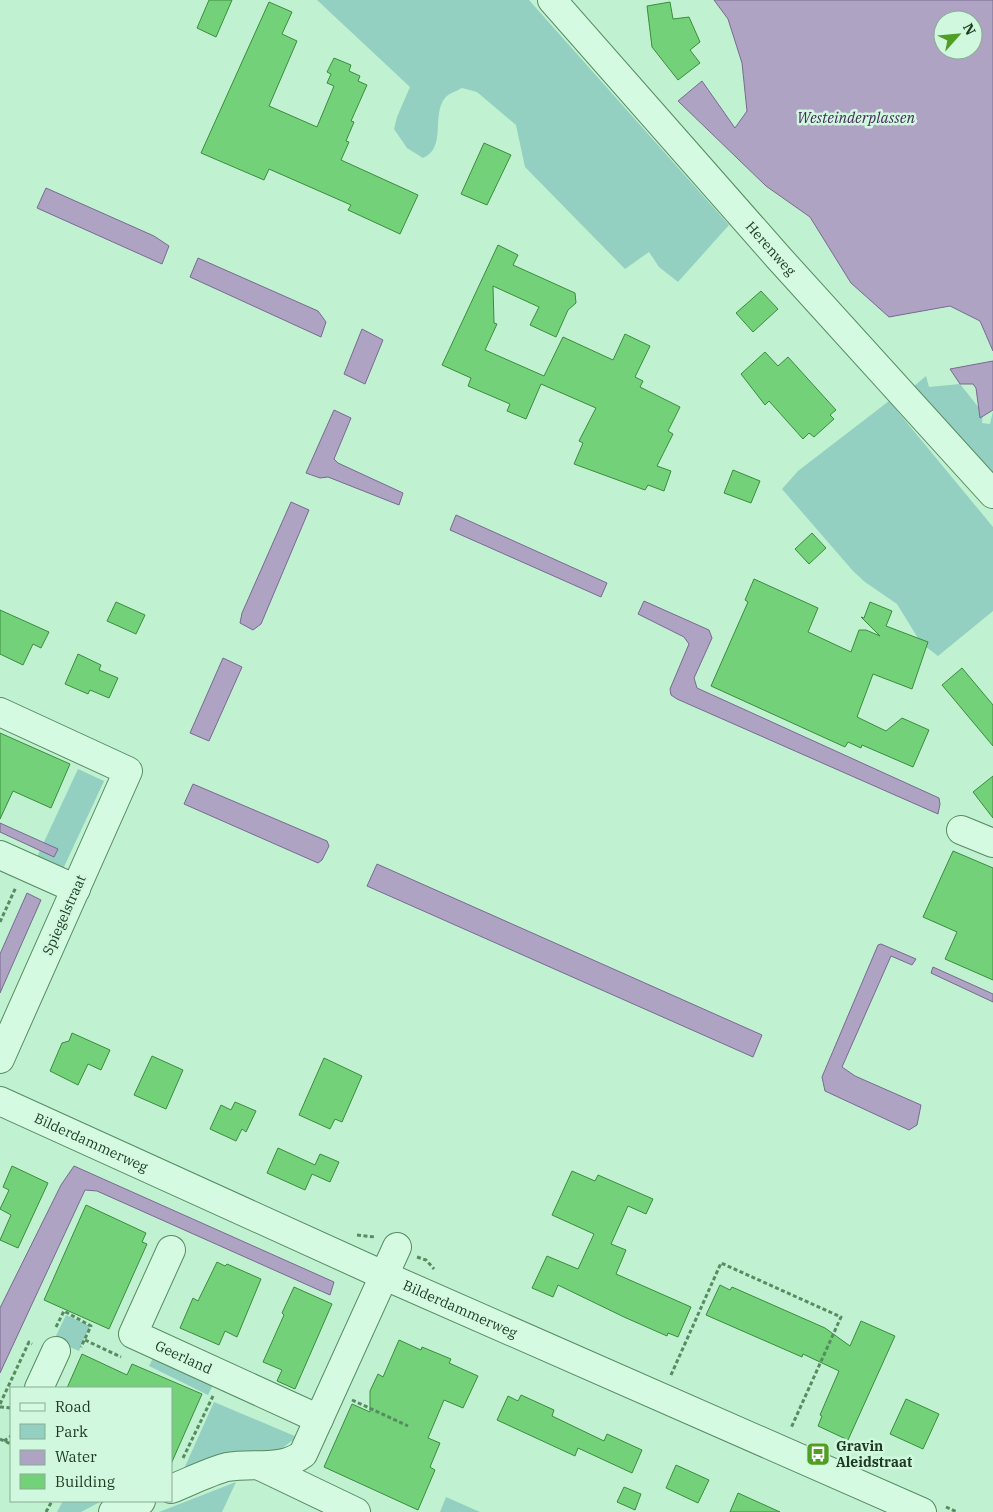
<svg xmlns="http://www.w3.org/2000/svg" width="993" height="1512" viewBox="0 0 993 1512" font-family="'IBM Plex Serif',serif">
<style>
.green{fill:#93d0c1}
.water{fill:#aea3c3;stroke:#796a91;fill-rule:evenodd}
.building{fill:#73d279;stroke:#3b8c3e}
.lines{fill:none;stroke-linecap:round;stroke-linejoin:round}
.minor-casing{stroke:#578b60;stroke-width:30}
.path{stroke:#578b60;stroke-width:3;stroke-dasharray:4 2.5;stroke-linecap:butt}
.minor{stroke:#d4fbe1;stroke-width:28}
.labels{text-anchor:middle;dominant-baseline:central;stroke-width:5;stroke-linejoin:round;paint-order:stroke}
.street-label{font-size:14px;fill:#1c3a20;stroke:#d0f8de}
.poi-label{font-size:14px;font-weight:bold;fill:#1c3a20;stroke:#d0f8de;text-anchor:start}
.water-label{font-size:15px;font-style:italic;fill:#462a5a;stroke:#d0f8de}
</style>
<rect width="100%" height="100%" fill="#c0f1d1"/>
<g class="green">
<path d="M317,0H529L729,225L678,282L659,267L649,252L625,269L525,167L516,125L477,92L462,88C457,91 449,93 445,98C431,115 447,148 423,158L407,148L394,129L397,117L410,87Z"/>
<path d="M926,376L929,387L960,384L983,413L982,423L990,424L993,411V476L913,387Z"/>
<path d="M889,401L993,527V611L938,656L921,643L897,604L865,582L853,571L782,489L798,471Z"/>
<path d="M78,769L104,781L63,869L37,857Z"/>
<path d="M66,1315L90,1326L79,1351L54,1340Z"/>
<path d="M157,1350L216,1379L208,1395L149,1366Z"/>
<path d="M214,1402L297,1437L277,1452L183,1471Z"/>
<path d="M236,1482L222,1512H159Z"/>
<path d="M446,1497L480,1512H440Z"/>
<path d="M63,1501H99L100,1502L81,1512H57Z"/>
</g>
<g class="water">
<path d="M714,0H993V351L980,321L950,306L889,317L851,283L810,217L766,186L678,101L702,81L735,128L747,111L742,63L728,19ZM943,20H973V50H943Z"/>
<path d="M46,188L154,236L169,246L162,264L37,208Z"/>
<path d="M198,258L318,311L326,322L321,337L190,277Z"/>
<path d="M362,329L383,340L365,384L344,374Z"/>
<path d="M993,361V410L980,418L976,388L973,384H960L950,369Z"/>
<path d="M334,410L351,418L334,459L338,463L403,493L399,505L328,477L320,478L306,473Z"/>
<path d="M291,502L309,510L261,624L253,630L240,623L242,613Z"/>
<path d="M456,515L607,583L601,597L450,530Z"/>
<path d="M644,601L709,630L712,638L694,678L697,688L939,798L940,804L938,814L677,699L671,695L670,689L689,644L684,637L638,614Z"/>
<path d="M223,658L242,667L209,741L190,733Z"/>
<path d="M193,784L327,841L329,846L322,860L318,863L184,804Z"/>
<path d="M0,823L58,849L54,857L0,832Z"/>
<path d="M377,864L762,1035L753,1057L367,886Z"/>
<path d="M27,893L41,900L0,993V954Z"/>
<path d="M881,944L916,959L912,965L891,956L842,1067L855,1076L921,1105L917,1125L909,1130L825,1091L822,1077L878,945Z"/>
<path d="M933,967L993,994V1002L931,973Z"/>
<path d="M74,1166L334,1282L330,1295L97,1191L85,1190L0,1373V1308L61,1185Z"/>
</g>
<g class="building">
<path d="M209,0H232L216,37L197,28Z"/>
<path d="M269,2L292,12L282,34L297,41L269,106L317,127L334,86L327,83L331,74L327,72L334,58L351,65L349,71L360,76L358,81L367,85L351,121L354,122L346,141L349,142L341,160L418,195L400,234L348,210L351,205L269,169L264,180L201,153Z"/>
<path d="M670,2L673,19L689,17L700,42L690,50L700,63L678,80L652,47L647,6Z"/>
<path d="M484,143L511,155L487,205L461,194Z"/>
<path d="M498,245L518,255L513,265L575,293L576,303L568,310L556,337L530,325L539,307L493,286L494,323L497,324L485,350L544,376L563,337L613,360L625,334L650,346L635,377L643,381L640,387L680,407L668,431L673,434L657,466L671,471L664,491L648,485L645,490L574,464L583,443L579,441L596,408L541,384L526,419L507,411L510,404L468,386L471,378L442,365Z"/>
<path d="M761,291L778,309L753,332L736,313Z"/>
<path d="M765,352L778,366L788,357L836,410L830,415L834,419L814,437L809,433L803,439L769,401L765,405L741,374Z"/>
<path d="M733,470L760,481L751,503L724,493Z"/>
<path d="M812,533L826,548L809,564L795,549Z"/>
<path d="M754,579L818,608L808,632L851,652L859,630H866L880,636L861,617L864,618L870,602L892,611L886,626L928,642L912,689L873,674L857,717L886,731L902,718L929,730L913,767L862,745L861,748L848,742L845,747L711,686L748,602L745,600Z"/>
<path d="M116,602L145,615L136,634L107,621Z"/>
<path d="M0,610L49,632L41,648L33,644L23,665L0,654Z"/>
<path d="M78,654L101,665L99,670L118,678L109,698L90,690L88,694L65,684Z"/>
<path d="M962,668L993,705V746L942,685Z"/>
<path d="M0,733L70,764L51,808L13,791L0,819Z"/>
<path d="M993,776V818L973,792Z"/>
<path d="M953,851L993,868V980L945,959L957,932L923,917Z"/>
<path d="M72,1033L110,1050L101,1070L88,1064L78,1085L50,1071L62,1043L69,1041Z"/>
<path d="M152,1056L183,1070L166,1109L134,1095Z"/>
<path d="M324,1058L362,1076L342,1122L335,1119L330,1129L299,1115Z"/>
<path d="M235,1102L256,1111L246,1132L242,1129L236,1141L210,1129L221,1105L231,1110Z"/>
<path d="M278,1148L315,1165L320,1154L339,1162L330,1182L312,1174L305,1190L267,1173Z"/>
<path d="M12,1166L48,1183L18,1248L0,1240L11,1215L0,1209L9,1190L3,1187Z"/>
<path d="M572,1171L595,1181L598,1175L653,1199L646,1214L628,1206L611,1244L626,1250L616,1274L691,1307L678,1337L668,1333L667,1336L624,1317L558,1285L553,1297L532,1288L547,1256L578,1269L594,1234L552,1215Z"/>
<path d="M86,1205L146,1233L142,1242L147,1244L109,1329L44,1300Z"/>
<path d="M217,1262L225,1266L227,1264L261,1279L237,1337L225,1331L219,1345L180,1328L193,1298L198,1301Z"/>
<path d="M720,1285L730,1290L732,1287L825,1328L850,1346L861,1321L895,1336L848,1440L818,1426L822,1416L820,1415L839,1371L803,1354L802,1357L706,1315Z"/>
<path d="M294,1287L332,1304L295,1389L277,1381L282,1370L263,1362L284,1315L282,1313Z"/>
<path d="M399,1340L421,1350L422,1347L451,1359L449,1363L478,1376L463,1408L444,1400L428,1438L440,1443L430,1467L435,1470L418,1510L324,1467L352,1404L370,1412V1391L378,1374L383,1377Z"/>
<path d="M82,1354L127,1375L132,1364L202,1394L171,1464V1388H67Z"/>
<path d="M521,1395L554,1410L552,1416L604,1441L607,1434L642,1450L632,1473L578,1448L575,1456L497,1420L508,1396L518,1401Z"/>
<path d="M906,1399L939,1414L923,1449L890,1434Z"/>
<path d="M676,1465L709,1480L698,1503L666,1488Z"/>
<path d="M624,1487L641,1494L635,1510L617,1502Z"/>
<path d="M738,1493L780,1512H730Z"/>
</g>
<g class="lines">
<g class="minor-casing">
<g id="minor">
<path id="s1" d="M552,0L778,257L993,494"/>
<path d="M0,712L128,771L0,1059"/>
<path d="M961,830L993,843"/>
<path d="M0,855L76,889"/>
<path id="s2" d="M0,1101L383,1275L922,1512"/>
<path id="s3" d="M171,1250L133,1334L319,1419"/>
<path d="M39,1388L56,1351"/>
<path d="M260,1466L356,1512"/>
<path d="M171,1489C189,1482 208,1472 227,1467C252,1462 281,1471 303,1454L397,1247"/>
<path d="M113,1512L141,1501"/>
</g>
</g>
<g class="path">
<path d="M0,922L16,887"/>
<path d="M357,1235L375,1237"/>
<path d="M417,1257L426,1260L434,1269"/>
<path d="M56,1327L64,1311L91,1326L81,1347"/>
<path d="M85,1340L121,1357"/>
<path d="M671,1375L721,1263L841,1317L791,1428"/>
<path d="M352,1400L408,1426"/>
<path d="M0,1404L29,1342L32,1344"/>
<path d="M0,1407L11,1408"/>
<path d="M0,1439L11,1444"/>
<path d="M4,1441L11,1436"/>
<path d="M183,1458L213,1396"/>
<path d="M946,1507L957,1512"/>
<path d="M46,1512L52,1501"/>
</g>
<use href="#minor" class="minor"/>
</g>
<defs>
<g id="bus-square" transform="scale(1.25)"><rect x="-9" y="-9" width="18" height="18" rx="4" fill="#509e23" stroke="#d0f8de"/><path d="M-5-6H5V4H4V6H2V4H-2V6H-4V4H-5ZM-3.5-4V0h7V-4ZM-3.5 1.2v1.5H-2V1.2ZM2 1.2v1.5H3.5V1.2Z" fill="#fff"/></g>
</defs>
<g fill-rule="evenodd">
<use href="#bus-square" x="818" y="1454"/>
</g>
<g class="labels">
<g class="street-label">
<text stroke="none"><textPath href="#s1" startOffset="331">Herenweg</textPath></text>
<text transform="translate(64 915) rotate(-66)">Spiegelstraat</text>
<text stroke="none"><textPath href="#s2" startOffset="100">Bilderdammerweg</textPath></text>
<text stroke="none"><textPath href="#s2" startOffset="505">Bilderdammerweg</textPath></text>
<text stroke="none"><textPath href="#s3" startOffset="148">Geerland</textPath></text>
</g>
<g class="poi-label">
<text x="836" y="1446">Gravin<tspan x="836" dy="16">Aleidstraat</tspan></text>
</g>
<g class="water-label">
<text x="856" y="117">Westeinderplassen</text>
</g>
</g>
<rect x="10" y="1387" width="162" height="115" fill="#d0f8de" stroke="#88ac92"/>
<rect x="20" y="1403" width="25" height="8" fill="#d4fbe1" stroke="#88ac92"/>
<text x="55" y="1412" font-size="15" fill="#1c3a20">Road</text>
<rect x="20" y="1424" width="25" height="15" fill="#93d0c1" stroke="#88ac92"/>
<text x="55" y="1437" font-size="15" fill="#1c3a20">Park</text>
<rect x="20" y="1450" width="25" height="15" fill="#aea3c3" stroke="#88ac92"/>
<text x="55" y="1462" font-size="15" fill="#1c3a20">Water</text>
<rect x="20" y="1474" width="25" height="15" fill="#73d279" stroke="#88ac92"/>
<text x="55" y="1487" font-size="15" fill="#1c3a20">Building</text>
<g transform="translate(958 35) rotate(63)"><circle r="24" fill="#d0f8de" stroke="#88ac92"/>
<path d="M0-4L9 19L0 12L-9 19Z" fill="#509e23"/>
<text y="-8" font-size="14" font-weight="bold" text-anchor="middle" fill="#1c3a20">N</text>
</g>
</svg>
